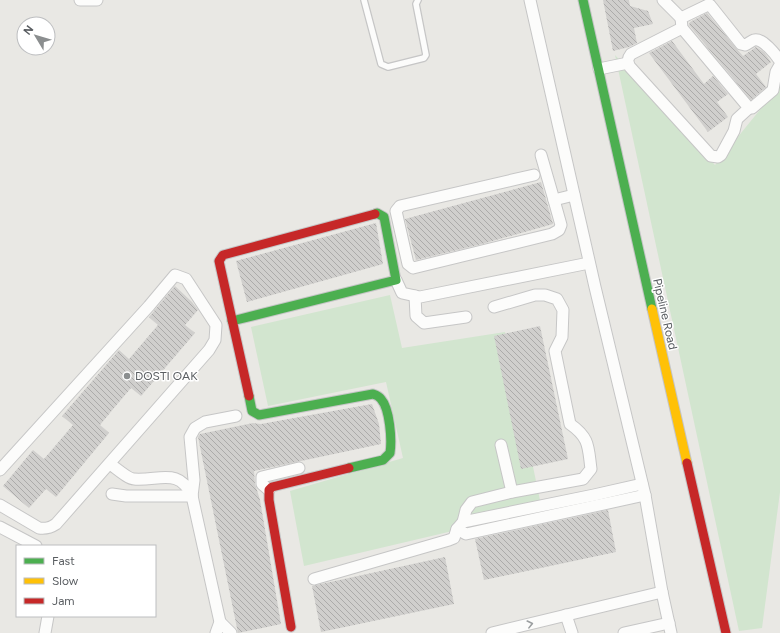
<svg xmlns="http://www.w3.org/2000/svg" width="780" height="633" viewBox="0 0 780 633" font-family="Figtree,sans-serif">
<style>
.green{fill:#d2e5cf}
.building{fill:url(#building-back-hatch)}
.lines{fill:none;stroke-linecap:round;stroke-linejoin:round}
.lane-casing{stroke:#c6c6c6;stroke-width:8}
.street-casing{stroke:#c6c6c6;stroke-width:13}
.fast-casing{stroke:#c5c5c6;stroke-width:11}
.slow-casing{stroke:#c5c5c6;stroke-width:11}
.jam-casing{stroke:#c5c5c6;stroke-width:11}
.lane{stroke:#fcfcfb;stroke-width:5.5}
.street{stroke:#fcfcfb;stroke-width:11}
.fast{stroke:#4caf50;stroke-width:9}
.slow{stroke:#ffc107;stroke-width:9}
.jam{stroke:#c62828;stroke-width:9}
.oneway{stroke:#9a9d9f}
.poi-dot{fill:#8b8e8f;stroke:#fff;stroke-width:1.5}
.labels{text-anchor:middle;dominant-baseline:central;stroke-width:3;stroke-linejoin:round;paint-order:stroke}
.street-label{font-size:12px;fill:#595d61;stroke:#fff}
.poi-label{font-size:12px;fill:#595d61;stroke:#fff;text-anchor:start}
</style>
<defs>
<pattern id="building-back-hatch" width="6" height="6" patternUnits="userSpaceOnUse"><rect width="6" height="6" fill="#d0cfcd"/><path d="M-1 5l2 2M0 0l6 6M5-1l2 2" fill="none" stroke="#acabaa"/></pattern>
</defs>
<rect width="100%" height="100%" fill="#e9e8e4"/>
<g class="green">
<path d="M615,55L715,165L780,85V492L762,628L739,631Z"/>
<path d="M390,295L402,348L505,332L542,510L304,566L290,491L403,458L386,382L268,406L251,327Z"/>
</g>
<g class="building">
<path d="M603,0H629L630,6L648,11L653,24L634,28L637,43L629,47L613,51Z"/>
<path d="M707,13L736,48L743,56L756,47L764,52L771,62L756,74L766,87L751,100L689,25L690,22Z"/>
<path d="M672,41L704,84L713,76L728,94L717,102L728,117L708,132L649,53Z"/>
<path d="M541,182L553,224L482,244L416,260L405,219Z"/>
<path d="M376,223L383,264L247,302L236,261Z"/>
<path d="M175,286L192,302L198,310L185,325L195,333L141,396L131,388L114,408L100,425L109,433L56,497L46,489L29,508L3,486L33,450L44,459L73,425L62,416L119,350L129,359L158,325L149,317Z"/>
<path d="M540,326L568,459L521,469L494,336Z"/>
<path d="M372,404L379,424L381,444L254,471L255,484L260,500L281,624L238,633L198,437L200,434L253,423L261,424Z"/>
<path d="M608,510L616,552L484,580L475,539Z"/>
<path d="M445,557L454,604L321,632L312,586Z"/>
</g>
<g class="lines">
<g class="lane-casing">
<path id="lane" d="M364,0L381,64L388,67L424,58L426,55L416,4L418,0"/>
</g>
<g class="street-casing">
<g id="street">
<path d="M80,0H97"/>
<path d="M530,0L595,287L645,495L662,592L671,633"/>
<path d="M663,0L681,18"/>
<path d="M682,28L631,54C627,59 627,62 630,67L711,156L718,157L721,155L734,131L737,119L749,108"/>
<path d="M780,61C776,55 762,37 754,40C751,41 748,44 745,45L741,44L710,5H708L681,18L682,28L749,108H752L773,90L776,72L780,65"/>
<path d="M599,69L628,63"/>
<path d="M541,155L554,200L574,195"/>
<path d="M534,175L400,206L396,211L408,264L413,268L552,234L559,230L561,225L554,200"/>
<path d="M396,280L402,293L420,297L589,263"/>
<path d="M415,296L416,316L424,323L466,317"/>
<path d="M494,307L535,295H545L557,299L563,310L562,337L555,351L570,424C590,438 588,447 591,469L583,479L512,492"/>
<path d="M110,464C116,468 128,479 134,479C159,481 179,467 192,496L220,622L216,633"/>
<path d="M0,470L149,306L175,275L186,279L216,325L215,340L209,350L56,524C50,528 46,529 39,528L0,505"/>
<path d="M269,490L262,484V477L299,468"/>
<path d="M112,494L126,496H192"/>
<path d="M192,496L194,480L190,437L195,428L205,422L236,416"/>
<path d="M463,522L466,510L472,502L512,492L501,445"/>
<path d="M0,527L36,546"/>
<path d="M457,529L466,534L645,495"/>
<path d="M314,579L449,540L454,538L457,529L463,522L594,495L642,484"/>
<path d="M566,615L572,633"/>
<path d="M220,622L231,633"/>
<path d="M45,633L48,616"/>
<path d="M492,633L662,592"/>
<path d="M624,633L669,623"/>
</g>
</g>
<g class="fast-casing">
<g id="fast">
<path d="M583,0L652,309"/>
<path d="M232,321L396,280L384,217L377,213L375,214"/>
<path d="M249,396L252,411L259,415L373,394C376,395 379,396 381,399C390,409 392,440 390,453L383,460L349,468"/>
</g>
</g>
<g class="slow-casing">
<path id="slow" d="M652,309L687,463"/>
</g>
<g class="jam-casing">
<g id="jam">
<path d="M249,396L219,261L223,255L375,214"/>
<path d="M687,463L726,633"/>
<path d="M291,627L269,500V490L272,487L349,468"/>
</g>
</g>
<use href="#lane" class="lane"/>
<use href="#street" class="street"/>
<use href="#fast" class="fast"/>
<use href="#slow" class="slow"/>
<use href="#jam" class="jam"/>
</g>
<defs><path id="oneway-chevron" d="M-2-3.5L2.5 0L-2 3.5" fill="none" stroke-width="1.6" stroke-linecap="round" stroke-linejoin="round"/></defs>
<use class="oneway" href="#oneway-chevron" transform="translate(530 624) rotate(-14)"/>
<circle class="poi-dot" cx="127" cy="376" r="4"/>
<g class="labels">
<g class="street-label">
<text transform="translate(665 314) rotate(77)">Pipeline Road</text>
</g>
<g class="poi-label">
<text x="135" y="376">DOSTI OAK</text>
</g>
</g>
<rect x="16" y="545" width="140" height="72" fill="#ffffff" stroke="#bdbec0"/>
<rect x="24" y="558" width="20" height="6" fill="#4caf50" stroke="#bdbec0"/>
<text x="52" y="565" font-size="12" fill="#595d61">Fast</text>
<rect x="24" y="578" width="20" height="6" fill="#ffc107" stroke="#bdbec0"/>
<text x="52" y="585" font-size="12" fill="#595d61">Slow</text>
<rect x="24" y="598" width="20" height="6" fill="#c62828" stroke="#bdbec0"/>
<text x="52" y="605" font-size="12" fill="#595d61">Jam</text>
<g transform="translate(36 36) rotate(308)"><circle r="19" fill="#ffffff" stroke="#bdbec0"/>
<path d="M0-3L7 15L0 10L-7 15Z" fill="#8b8e8f"/>
<text y="-6" font-size="11" font-weight="bold" text-anchor="middle" fill="#595d61">N</text>
</g>
</svg>
